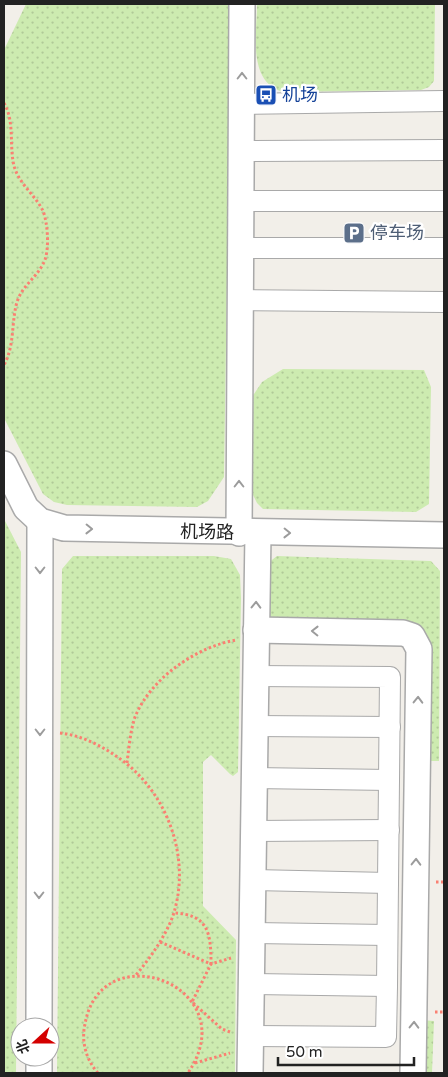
<svg xmlns="http://www.w3.org/2000/svg" width="448" height="1077" viewBox="0 0 448 1077" font-family="'Varela Round','Noto Sans SC',sans-serif">
<style>
.grass{fill:url(#grass-dots)}
.lines{fill:none;stroke-linecap:round;stroke-linejoin:round}
.minor-casing{stroke:#a9a9a9;stroke-width:22}
.tertiary-casing{stroke:#a9a9a9;stroke-width:28}
.path{stroke:#fa8072;stroke-width:3;stroke-dasharray:2.5 2.5;stroke-linecap:butt}
.minor{stroke:#fff;stroke-width:20}
.tertiary{stroke:#fff;stroke-width:25}
.oneway{stroke:#9c9c9c}
.labels{text-anchor:middle;dominant-baseline:central;stroke-width:4.5;stroke-linejoin:round;paint-order:stroke}
.transit-label{font-size:18px;fill:#164399;stroke:#fff;text-anchor:start}
.service-label{font-size:18px;fill:#4e5e75;stroke:#fff;text-anchor:start}
.street-label{font-size:18px;fill:#222;stroke:#fff}
</style>
<defs>
<pattern id="grass-dots" width="8" height="8" patternUnits="userSpaceOnUse" patternTransform="scale(1.25)"><rect width="8" height="8" fill="#cdebb0"/><path d="M2 2h.1M6 6h.1" fill="none" stroke="#b0c997" stroke-width="1.8" stroke-linecap="round"/></pattern>
</defs>
<rect width="100%" height="100%" fill="#f2efe9"/>
<g class="grass">
<path d="M26,4H231L224,477L208,501L197,507L67,505L54,502L43,494L4,418V50Z"/>
<path d="M257,4H435L434,81L429,87L421,90L283,92C247,82 257,33 257,4Z"/>
<path d="M283,369L424,370L431,387L429,504L416,512L263,509L257,503L251,491L252,397L262,382Z"/>
<path d="M4,519L21,552L16,1073H4Z"/>
<path d="M73,556H214L231,559L240,575L241,598L238,772L233,776L230,774L211,755L203,762V906L236,940L235,1073H57L62,569Z"/>
<path d="M277,556L431,561L440,571L439,761H423L421,638L270,622L264,613L268,563Z"/>
<path d="M421,1020L434,1021L432,1073H418Z"/>
</g>
<g class="lines">
<g class="minor-casing">
<g id="minor">
<path d="M241,104L444,101"/>
<path d="M241,151L444,150"/>
<path d="M241,201H444"/>
<path d="M241,248H444"/>
<path d="M240,300L444,302"/>
<path d="M255,726L390,727"/>
<path d="M254,778L389,780"/>
<path d="M254,831L389,830"/>
<path d="M253,880L388,883"/>
<path d="M252,933L387,935"/>
<path d="M252,984L387,986"/>
<path d="M251,1036L386,1037L387,986L390,677L255,676"/>
</g>
</g>
<g class="tertiary-casing">
<g id="tertiary">
<path d="M4,464L26,508L40,521L64,528L444,535"/>
<path d="M239,533L242,4"/>
<path d="M256,630L403,633L412,636L419,649L413,1073"/>
<path d="M39,1027L40,521"/>
<path d="M39,1073V1057"/>
<path d="M250,1073L258,533"/>
</g>
</g>
<g class="path">
<path d="M4,103C15,122 9,145 14,166C19,184 36,196 43,211C48,223 50,253 43,264C36,278 22,286 17,302C11,323 15,345 4,365"/>
<path d="M60,733C80,735 100,745 116,756C168,790 194,862 171,921C162,941 150,958 136,975"/>
<path d="M127,763C129,748 130,732 135,717C151,678 196,647 236,640"/>
<path d="M436,882H444"/>
<path d="M160,942L211,964C211,934 209,914 173,913"/>
<path d="M435,1012H444"/>
<path d="M230,1032L222,1029L192,1002L211,964L231,958"/>
<path d="M195,1063L230,1053"/>
<path d="M98,1073C86,1060 81,1041 85,1024C101,932 247,986 188,1073"/>
</g>
<use href="#minor" class="minor"/>
<use href="#tertiary" class="tertiary"/>
</g>
<defs><path id="oneway-chevron" d="M-2-3.5L2.5 0L-2 3.5" fill="none" stroke-width="1.6" stroke-linecap="round" stroke-linejoin="round" transform="scale(1.25)"/></defs>
<g class="oneway">
<use href="#oneway-chevron" transform="translate(242 76) rotate(-90)"/>
<use href="#oneway-chevron" transform="translate(239 484) rotate(-90)"/>
<use href="#oneway-chevron" transform="translate(89 529) rotate(1)"/>
<use href="#oneway-chevron" transform="translate(287 533) rotate(1)"/>
<use href="#oneway-chevron" transform="translate(40 570) rotate(90)"/>
<use href="#oneway-chevron" transform="translate(256 605) rotate(-89)"/>
<use href="#oneway-chevron" transform="translate(315 631) rotate(-179)"/>
<use href="#oneway-chevron" transform="translate(418 700) rotate(-89)"/>
<use href="#oneway-chevron" transform="translate(40 732) rotate(90)"/>
<use href="#oneway-chevron" transform="translate(416 862) rotate(-89)"/>
<use href="#oneway-chevron" transform="translate(39 895) rotate(90)"/>
<use href="#oneway-chevron" transform="translate(414 1025) rotate(-89)"/>
</g>
<defs>
<g id="bus-square" transform="scale(1.125)"><rect x="-9" y="-9" width="18" height="18" rx="4" fill="#1a4fb4" stroke="#fff"/><path d="M-5-6H5V4H4V6H2V4H-2V6H-4V4H-5ZM-3.5-4V0h7V-4ZM-3.5 1.2v1.5H-2V1.2ZM2 1.2v1.5H3.5V1.2Z" fill="#fff"/></g>
<g id="parking-square" transform="scale(1.125)"><rect x="-9" y="-9" width="18" height="18" rx="4" fill="#5c6f8a" stroke="#fff"/><path d="M-3.5-5.5H1a3.5 3.5 0 0 1 0 7H-1V5.5H-3.5ZM-1-3.4V-.6H.8a1.4 1.4 0 0 0 0-2.8Z" fill="#fff"/></g>
</defs>
<g fill-rule="evenodd">
<use href="#bus-square" x="266" y="95"/>
<use href="#parking-square" x="354" y="233"/>
</g>
<g class="labels">
<g class="transit-label">
<text x="282" y="95">机场</text>
</g>
<g class="service-label">
<text x="370" y="233">停车场</text>
</g>
<g class="street-label">
<text transform="translate(207 532) rotate(1)">机场路</text>
</g>
</g>
<rect width="448" height="1077" fill="none" stroke="#222222" stroke-width="10"/>
<g transform="translate(35 1042) rotate(249)"><circle r="24" fill="#ffffff" stroke="#a7a7a7"/>
<path d="M0-4L9 19L0 12L-9 19Z" fill="#d40000"/>
<text y="-8" font-size="14" font-weight="bold" text-anchor="middle" fill="#222222">北</text>
</g>
<path d="M278 1057v8h136v-8" fill="none" stroke="#222222" stroke-width="2.5"/>
<text x="286" y="1057" font-size="15" fill="#222222" stroke="#ffffff" stroke-width="4" paint-order="stroke">50 m</text>
</svg>
